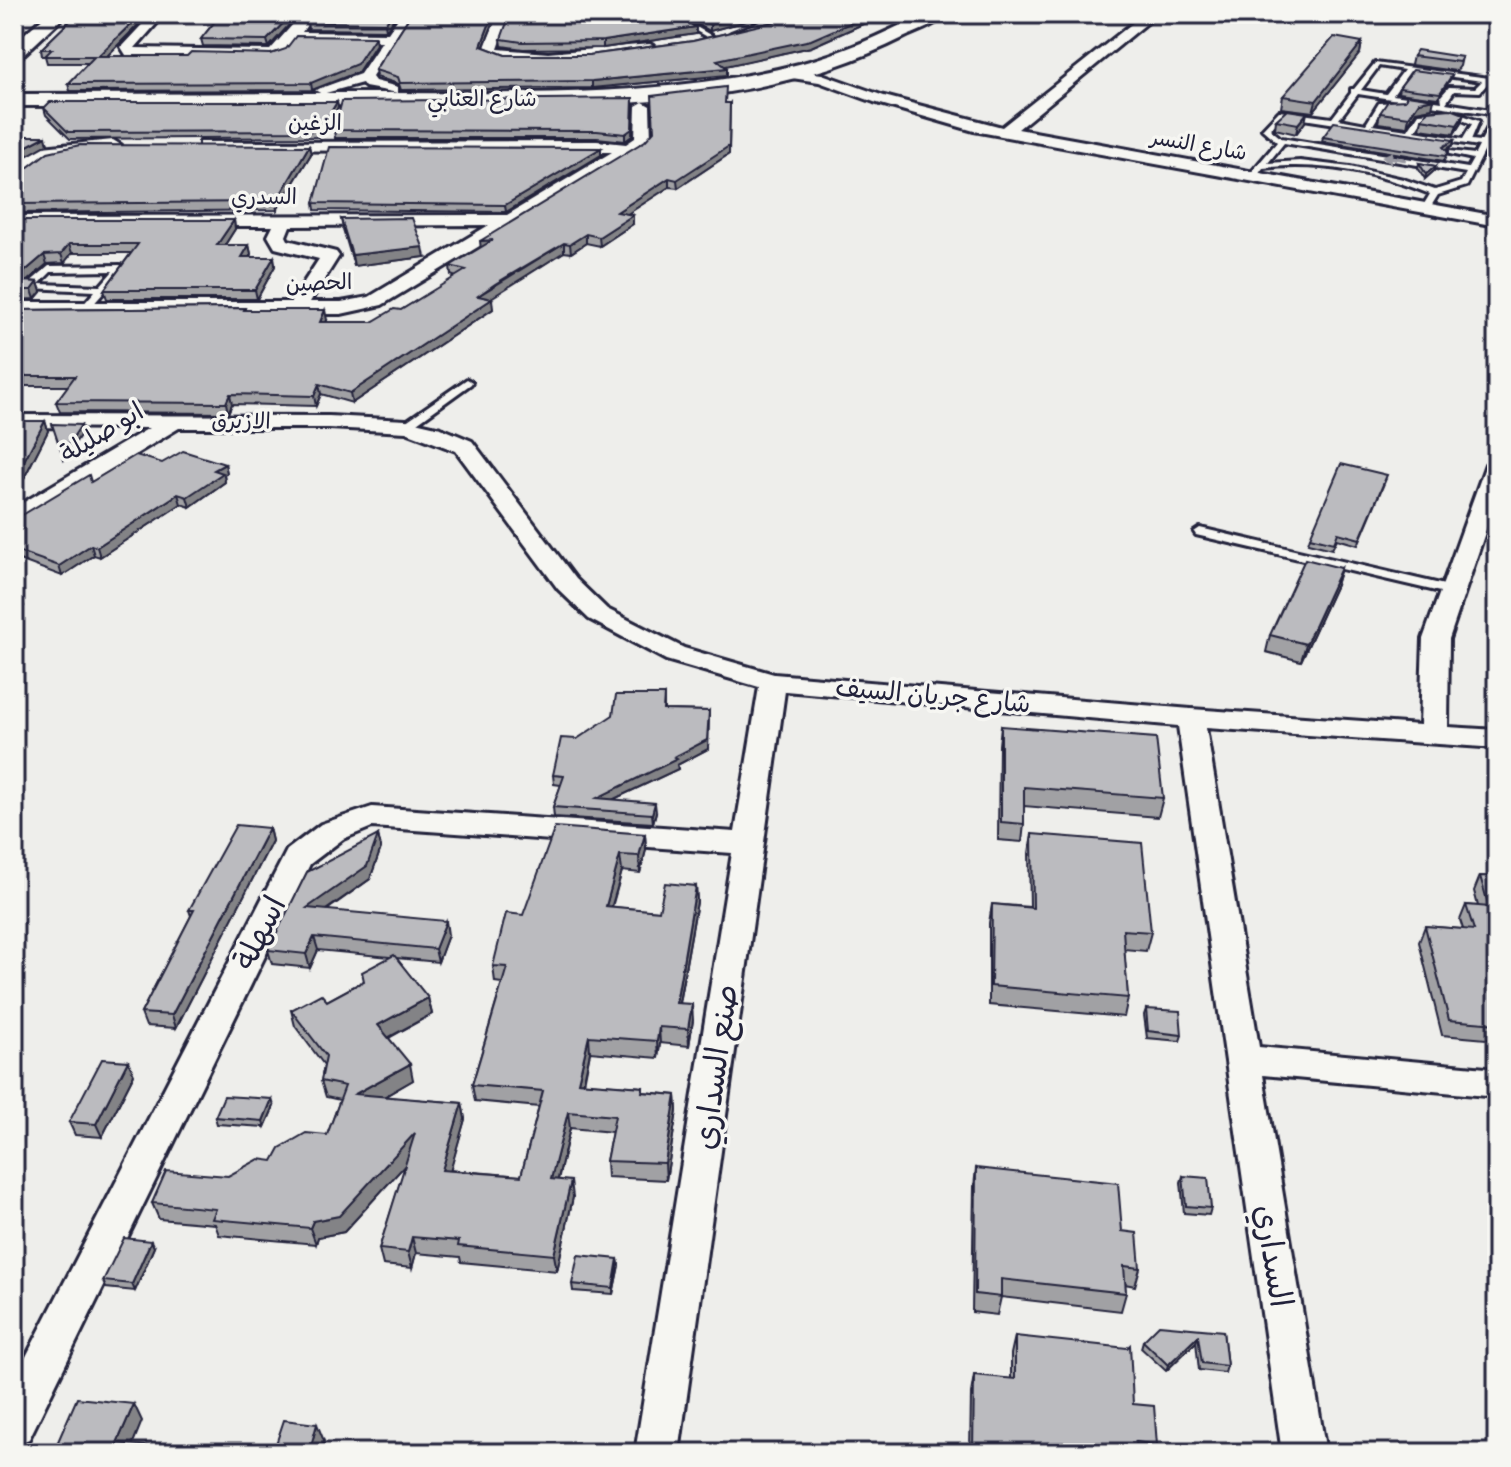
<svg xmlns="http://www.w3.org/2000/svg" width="1511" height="1467" viewBox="0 0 1511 1467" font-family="Pangolin,'Playpen Sans Arabic',sans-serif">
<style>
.built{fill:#dfdfde}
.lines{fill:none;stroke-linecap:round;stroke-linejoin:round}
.lane-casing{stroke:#22223b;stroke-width:6}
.street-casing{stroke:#22223b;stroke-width:6}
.secondary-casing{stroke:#22223b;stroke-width:6}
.lane{fill:#f6f6f2;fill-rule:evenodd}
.street{fill:#f6f6f2;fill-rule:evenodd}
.secondary{fill:#f6f6f2;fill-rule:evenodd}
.wall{fill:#a1a1a4;stroke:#22223b;stroke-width:2}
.shaded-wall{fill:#838386;stroke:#22223b;stroke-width:2}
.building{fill:#bbbbbf;stroke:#22223b;stroke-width:2}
.oneway{fill:#9797a0}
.labels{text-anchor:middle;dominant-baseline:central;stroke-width:7;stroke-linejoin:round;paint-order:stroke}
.far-street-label{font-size:22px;fill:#22223b;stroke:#f6f6f2}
.street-label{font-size:26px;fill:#22223b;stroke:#f6f6f2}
.near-street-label{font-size:32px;fill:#22223b;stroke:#f6f6f2}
</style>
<rect width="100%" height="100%" fill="#eeeeeb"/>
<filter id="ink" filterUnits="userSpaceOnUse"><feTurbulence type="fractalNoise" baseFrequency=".0125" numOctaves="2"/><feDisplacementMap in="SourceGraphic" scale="16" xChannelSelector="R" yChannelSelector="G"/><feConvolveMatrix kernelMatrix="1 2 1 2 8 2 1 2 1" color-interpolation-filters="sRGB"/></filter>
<g filter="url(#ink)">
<path class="built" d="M1497,572V687L1488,682L1487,601Z"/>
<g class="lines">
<g class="lane-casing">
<g id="lane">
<path d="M666,14H674L717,39L712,40Z"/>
<path d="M1375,63L1497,79V83L1489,82L1480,92L1454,91L1446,103L1497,111V115L1358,94L1339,119L1366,124L1379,103L1399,102H1402V106L1384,107L1373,125L1408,130L1419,113L1451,111L1479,121L1471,140L1481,141L1493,118L1497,116V126L1467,186L1438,195L1428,211L1425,212L1421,209L1430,194C1380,173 1318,161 1263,168L1255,179H1249V175L1277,142L1262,129L1279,111L1332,118L1351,93V89H1354ZM1379,66L1404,70L1386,94L1361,90ZM1410,71L1482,81L1475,88L1449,87L1441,96L1442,102L1393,95ZM1450,115L1472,124L1463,139L1415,131L1424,117ZM1284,116L1479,146L1475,154L1449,151L1445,153L1473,159L1468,168L1281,138L1270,129ZM1284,143L1466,173L1461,182L1435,190L1403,179L1350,167L1300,161L1268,163Z"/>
<path d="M49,266L121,265L126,268L89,309L86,310L81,307L95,291L28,288V284ZM113,271L100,286L39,284L51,272Z"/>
<path d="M467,379L472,382L471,384L410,428H402V424Z"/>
<path d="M1200,528L1453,587L1459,591L1453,595L1196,535L1194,532Z"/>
</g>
</g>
<g class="street-casing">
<g id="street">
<path d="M152,14H165L135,48L270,50L302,14H315L302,32L388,33L401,14H413L372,77L375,81L398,87V93L365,87L362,83L322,94L315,90L360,74L382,41L296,40L285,54L272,58L126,55L121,47Z"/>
<path d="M498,14H510L498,49L548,53L650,44L657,48L650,52C597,58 544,66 491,56L486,55L484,47Z"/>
<path d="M780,14H798L743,36L731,33Z"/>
<path d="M1144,14H1158L1018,129L1497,216V226L974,131L874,102L819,82L785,77L778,73L785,69L822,74L884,96L1002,127Z"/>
<path d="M643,102L650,106L651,139L643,147L382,305L341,314H14V302H291L319,259L275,248L268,236L273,226H14V216L507,215L612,152L206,150L200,148V142L597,141L626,144L635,138L636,106ZM489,225L369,297L341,302H310L339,256L336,252L288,240L286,236L290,226Z"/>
<path d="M113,140L121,145L119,148L44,157L20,183L14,185V170L32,151L42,147Z"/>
<path d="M14,415L329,416L406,420L441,428L472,441L576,579L607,609L684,648L774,674L1191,709L1420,725L1423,639L1486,464L1497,457V497L1449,639L1448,727L1497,730V748L1206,728L1259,1047L1497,1069V1097L1263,1075L1326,1453H1282L1178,726L785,691L679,1453H635L732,853L372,827L343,839L310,864L29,1439L14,1445V1380L287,850L321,824L372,807L735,832L759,687L666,660L589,619L558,589L456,451L406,432L329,428H179L22,523L14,525V508L149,428L14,427Z"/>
</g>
</g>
<g class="secondary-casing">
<g id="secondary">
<path d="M47,14H67L21,57L14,59V43Z"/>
<path d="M923,14H946C937,25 918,31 905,37C745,118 556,105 382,105C260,106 137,106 14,106V94C137,94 260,93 384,93C522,93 664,98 799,64C843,53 883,34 923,14Z"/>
</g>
</g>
<use href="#lane" class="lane"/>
<use href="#street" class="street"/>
<use href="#secondary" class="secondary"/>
</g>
<g class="wall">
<path d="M77,14H149L107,56H187L271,54L375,37L376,44L358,72L312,90L70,91L68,84L88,63H47L45,56H42L41,49Z"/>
<path d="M165,14H299L269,47L203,46L201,39L218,17L165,18Z"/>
<path d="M312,14H397L386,30L308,29L307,22Z"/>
<path d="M411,14H497L484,47L505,55H589L693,41L777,21L791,14H882L874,19L811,47L724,66L727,75L592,88L401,90L399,84L376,77L375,70Z"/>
<path d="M680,14H773L710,31Z"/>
<path d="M598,16L696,34L603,48L523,49L502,46L501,39Z"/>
<path d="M1362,42L1360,53L1313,112L1281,108L1283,96Z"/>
<path d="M1413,56L1462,57L1460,66L1456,71L1411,65Z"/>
<path d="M1452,75L1450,80L1438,98L1398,93L1399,88Z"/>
<path d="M633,98L632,136L625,141L597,138H335L334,130Z"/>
<path d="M337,102L338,108L320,137L70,139L46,115L44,108Z"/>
<path d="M725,103L729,154L678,188L669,187L627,214L633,224L600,246L586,243L571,253L564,252L496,294L489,298L493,309L352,403L321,394L316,406L232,404L228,413L60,412L56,402L68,386H14V308L16,310L245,308V310L327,320L326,322H372L401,310L456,277L451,275L450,266Z"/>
<path d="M1432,108L1416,111L1407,127L1378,123L1380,113Z"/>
<path d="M1422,119L1461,123L1454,134L1420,129Z"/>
<path d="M1276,120L1305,122L1296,134L1275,129Z"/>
<path d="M1323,137L1454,140L1453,145L1446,150L1448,152L1444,161L1322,141Z"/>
<path d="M309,146L311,154L277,210L14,213V178Z"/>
<path d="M601,155L506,212L315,210L314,203Z"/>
<path d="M1419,163L1436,166L1434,171L1425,179L1418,168Z"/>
<path d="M341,219L425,257L354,266L343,229Z"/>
<path d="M14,220H234L235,229L225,245H249L251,254L250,257H274L275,266L257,299H107L104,290L131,253H72L64,263L47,264L27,281L38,282L41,292L35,299L14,300Z"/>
<path d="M14,421H45L48,431L23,480L14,481Z"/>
<path d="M225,464L227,473L224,475L225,482L190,507L181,504L100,557L94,555L62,576L14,558V520L91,482Z"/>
<path d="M1385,481L1358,545L1337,539L1332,549L1308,543L1310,537Z"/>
<path d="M1341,568L1336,585L1301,661L1266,652L1270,635Z"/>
<path d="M664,695V710L709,711L708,749L677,765L678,769L614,799L656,812L653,823L554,817L553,807L561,785L554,784L553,775L577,739Z"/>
<path d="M1001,726L1163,798L1158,817L1024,806V824L1022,842L998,840L999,745Z"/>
<path d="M269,828L272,841L176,1028L146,1026L141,1013L191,916L189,910Z"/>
<path d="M645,834L646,850L640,873L622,871L612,907L659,911L696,886L697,902L679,1003L693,1020L689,1046L660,1043L658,1058L590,1052L584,1083L643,1087V1092L676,1095L677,1111L666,1180L607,1177L606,1161L612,1132L570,1128L558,1180L573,1197L557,1271L461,1262L460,1257L416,1253L412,1268L383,1265L379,1249L406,1164L344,1232L318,1237L316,1244L219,1235L215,1224L159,1219L152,1203L273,1161L327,1135L340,1100L326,1097L321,1081L324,1065L295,1026L291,1010L327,1001L364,981L390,957L318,950L310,968L272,964L268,950L378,835L381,848L370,879L327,910L448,935L438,962L396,958L428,998L432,1014L389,1038L413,1080L384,1097L462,1103L465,1119L450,1170L521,1176L539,1107L475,1101L472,1085L502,983L495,982L493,966L523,915Z"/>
<path d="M1032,834L1151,932L1146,951L1124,949L1128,998L1124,1017L989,1005V923L992,904L1030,907L1029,853Z"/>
<path d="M1480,876L1497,877V1040L1442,1035L1419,942L1425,926L1463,929L1460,920L1466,905L1478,906L1474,891Z"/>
<path d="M1146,1009L1182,1035L1180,1041L1147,1038L1144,1015Z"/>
<path d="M134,1074L102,1137L75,1135L69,1122Z"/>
<path d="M274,1106L265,1127L217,1124L215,1117Z"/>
<path d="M976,1168L1122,1231L1140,1268L1135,1286L1125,1284L1126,1293L1121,1311L1001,1297L997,1315L972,1312L974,1187Z"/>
<path d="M1183,1176L1211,1208L1209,1215L1184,1213L1181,1182Z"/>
<path d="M154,1247L135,1291L106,1288L103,1281Z"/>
<path d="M618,1259L619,1265L613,1294L573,1291L572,1284Z"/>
<path d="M1223,1331L1227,1366L1225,1373L1199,1370L1196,1342L1166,1371L1141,1348L1143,1341Z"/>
<path d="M1015,1336L1133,1404L1157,1445L1154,1453H970L971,1393L974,1375L1011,1379V1354Z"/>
</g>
<g class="shaded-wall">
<path d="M141,14H149L100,63L98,56Z"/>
<path d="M292,14H299L269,47L267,40Z"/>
<path d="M392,14H397L386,30L385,23Z"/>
<path d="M493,14H497L481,53V46Z"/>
<path d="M748,14H773L710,31V25Z"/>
<path d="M871,14H882L874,19L811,47L717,68V60Z"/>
<path d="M696,27V34L603,48V41Z"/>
<path d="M375,37L376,44L358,72L312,90L311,83Z"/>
<path d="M1362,42L1360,53L1313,112L1316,101Z"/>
<path d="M727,68V75L592,88V81Z"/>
<path d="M633,98L632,136L625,141V134Z"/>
<path d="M1434,99L1432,108L1416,111L1407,127L1409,117L1419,102Z"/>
<path d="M337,102L338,108L320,137L319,131Z"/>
<path d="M730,103L729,154L678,188L677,180Z"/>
<path d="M1307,113L1305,122L1296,134L1298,124Z"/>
<path d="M1464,114L1461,123L1454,134L1457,125Z"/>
<path d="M46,136L48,144L28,155L14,166V156L25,147Z"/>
<path d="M1454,140L1453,145L1442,152L1443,147Z"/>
<path d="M309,146L311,154L277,210L276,202Z"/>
<path d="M601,148V155L506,212L505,205Z"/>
<path d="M1436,166L1434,171L1425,179L1426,174Z"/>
<path d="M669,178V187L618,220L617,212Z"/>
<path d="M633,215V224L600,246L599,237Z"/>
<path d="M234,220L235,229L219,254L217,245Z"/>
<path d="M586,234V243L571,253L570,244Z"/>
<path d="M493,240L481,250L480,241Z"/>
<path d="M564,243V252L480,305L478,296Z"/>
<path d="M69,244L72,253L64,263L61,254Z"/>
<path d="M249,245L251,254L244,266L242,257Z"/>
<path d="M423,247L425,257L354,266L352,255Z"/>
<path d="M44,255L47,264L26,282L23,281V273Z"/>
<path d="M274,257L275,266L257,299L255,290Z"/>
<path d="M38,282L41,292L35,299L32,290Z"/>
<path d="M492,299L493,309L352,403L350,393Z"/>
<path d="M325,310L327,320L322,332L320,322Z"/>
<path d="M319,384L321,394L316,406L314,396Z"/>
<path d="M230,394L232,404L228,413L226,403Z"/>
<path d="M45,421L48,431L23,480L19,470Z"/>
<path d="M81,425L83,431L64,460L62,454Z"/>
<path d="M225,464L227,473L224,475L225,482L190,507L187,497L214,470Z"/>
<path d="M178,494L181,504L100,557L97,547Z"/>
<path d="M91,545L94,555L62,576L59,566Z"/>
<path d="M1341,568L1336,585L1301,661L1306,644Z"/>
<path d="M18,591L24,606L14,612V594Z"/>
<path d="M709,711L708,749L677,765L678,769L597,807V798L674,757Z"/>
<path d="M655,803L656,812L653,823L652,814Z"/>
<path d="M269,828L272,841L176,1028L172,1015Z"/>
<path d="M645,834L646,850L640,873L639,856Z"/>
<path d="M378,835L381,848L370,879L310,921L307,908Z"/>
<path d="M620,855L622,871L607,922L606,906Z"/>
<path d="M696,886L697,902L676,1019V1003Z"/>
<path d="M446,921L448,935L438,962L435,949Z"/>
<path d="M314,937L318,950L310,968L306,954Z"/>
<path d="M428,998L432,1014L382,1041L378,1025Z"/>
<path d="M692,1004L693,1020L689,1046L688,1029Z"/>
<path d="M659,1027L660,1043L658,1058L657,1041Z"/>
<path d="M589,1036L590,1052L580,1098L578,1082Z"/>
<path d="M128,1061L134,1074L102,1137L96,1124Z"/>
<path d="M410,1064L413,1080L359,1111L355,1094Z"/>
<path d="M676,1095L677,1111L666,1180L665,1163Z"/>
<path d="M272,1099L274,1106L265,1127L263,1121Z"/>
<path d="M462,1103L465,1119L446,1186L442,1170Z"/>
<path d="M568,1112L570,1128L554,1195L551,1179Z"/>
<path d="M415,1133L419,1150L344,1232L318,1237L316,1244L310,1228L313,1221Z"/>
<path d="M571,1181L573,1197L557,1271L554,1255Z"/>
<path d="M412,1237L416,1253L412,1268L408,1252Z"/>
<path d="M151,1241L154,1247L135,1291L132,1284Z"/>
<path d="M618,1259L619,1265L613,1294V1288Z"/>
<path d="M1198,1336L1196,1342L1166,1371L1168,1365Z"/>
<path d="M134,1404L142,1421L129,1453L117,1443Z"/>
<path d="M317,1424L324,1441L320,1453H309Z"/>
</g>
<g class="building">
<path d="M77,14H141L98,56H187L191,52L271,54L286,49L296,36L375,37L357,64L311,83L68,84L95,56H45L52,49H41Z"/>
<path d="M221,14H292L267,40L201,39Z"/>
<path d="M312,14H392L385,23L307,22Z"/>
<path d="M411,14H493L481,46L505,55H589L693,41L777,21L791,14H871L811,40L717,60L727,68L592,81L400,83L398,77L375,70Z"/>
<path d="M510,14H594L598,16H643L646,14H672L696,27L603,41L522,42L501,39Z"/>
<path d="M691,14H748L710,25Z"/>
<path d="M1334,37L1362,42L1316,101L1283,96Z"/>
<path d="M1417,50L1462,57L1459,62L1413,56Z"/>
<path d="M1413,70L1452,75L1440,93L1399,88Z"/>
<path d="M726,87L725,103H730L729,146L677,180L669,178L617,212L633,215L599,237L586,234L570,244L564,243L495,284L478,296L492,299L350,393L319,384L314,396L230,394L226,403L56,402L75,376H14V308L16,310L245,308L244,310H325L320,322H372L394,309L401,310L466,270L450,266L493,240L480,241L645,141L654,131L652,96Z"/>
<path d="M1407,95L1434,99L1419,102L1409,117L1380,113L1388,101L1405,100Z"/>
<path d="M633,98L632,129L625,134L597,131L334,130L342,101Z"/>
<path d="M50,102H337L319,131L68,132L44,108Z"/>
<path d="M1451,109L1464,114L1457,125L1422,119L1428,111Z"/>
<path d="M1287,110L1307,113L1298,124L1276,120Z"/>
<path d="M1334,122L1454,140L1443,147L1448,152L1445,156L1323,137Z"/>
<path d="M14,136H46L25,147L14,156Z"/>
<path d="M80,145L309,146L276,202L14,204V178L48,152Z"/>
<path d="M329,147L601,148L505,205L314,203Z"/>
<path d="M1419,163L1436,166L1426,174Z"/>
<path d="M412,218L423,247L352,255L341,219Z"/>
<path d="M14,220H234L217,245H249L242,257H274L255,290H104L138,244H69L61,254L44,255L23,273V281L38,282L32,290H14Z"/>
<path d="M14,421H45L19,470H14Z"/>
<path d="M52,424L81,425L62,454Z"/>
<path d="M183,451L225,464L214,470L223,473L187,497L178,494L97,547L91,545L59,566L14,550V520L89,475L91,482L136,455L162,463Z"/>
<path d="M1341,464L1387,475L1360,539L1338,533L1334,543L1310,537Z"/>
<path d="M1305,559L1341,568L1306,644L1270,635Z"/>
<path d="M616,695H664L663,710L709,711L707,740L674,757L677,759L597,798L655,803L652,814L553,807L564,776L553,775L561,738L577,739L613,715Z"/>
<path d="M1001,726L1156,738L1163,798L1024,787V824L1001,822Z"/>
<path d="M236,825L269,828L172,1015L141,1013L194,910H189Z"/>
<path d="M555,827L645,834L639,856L620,855L606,906L659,911L665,883L696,886L676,1003L692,1004L688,1029L659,1027L657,1041L589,1036L578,1082L643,1087L642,1092L676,1095L665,1163L606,1161L615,1116L568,1112L551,1179L571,1181L554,1255L458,1246L459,1241L412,1237L408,1252L379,1249L415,1133L339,1216L313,1221L310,1228L212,1219L216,1209L152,1203L166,1171L228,1176L259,1159L273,1161L280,1148L306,1133L327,1135L345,1086L321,1081L326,1056L291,1010L321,994L327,1001L364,981L362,972L394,955L428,998L378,1025L410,1064L355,1094L462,1103L442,1170L521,1176L543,1091L472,1085L507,967L493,966L506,913L523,915Z"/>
<path d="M1032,834L1142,843L1151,932L1123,930L1128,998L991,986L992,904L1033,908Z"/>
<path d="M378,835L367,866L307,908L446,921L435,949L314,937L306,954L268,950L307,872Z"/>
<path d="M1480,876L1497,877V1024L1449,1020L1425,926L1474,930L1466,905L1489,907Z"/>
<path d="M1146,1009L1180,1011L1182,1035L1148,1031Z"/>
<path d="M102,1059L128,1061L96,1124L69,1122Z"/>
<path d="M224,1096L272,1099L263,1121L215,1117Z"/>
<path d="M976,1168L1118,1183L1122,1231L1137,1233L1140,1268L1124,1266L1126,1293L1001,1279V1297L975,1294Z"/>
<path d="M1183,1176L1208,1178L1211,1208L1186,1206Z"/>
<path d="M124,1238L151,1241L132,1284L103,1281Z"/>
<path d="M578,1255L618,1259L613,1288L572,1284Z"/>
<path d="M1159,1325L1223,1331L1227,1366L1202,1363L1198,1336L1168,1365L1143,1341Z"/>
<path d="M1015,1336L1127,1348L1130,1345L1133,1404L1154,1406L1157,1445L1136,1442L1137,1453H973L974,1375L1015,1379Z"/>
<path d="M77,1398L134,1404L117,1443L235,1453H53Z"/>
<path d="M284,1420L317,1424L309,1453H273Z"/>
</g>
<defs><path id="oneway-solid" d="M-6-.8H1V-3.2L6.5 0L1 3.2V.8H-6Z" transform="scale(2)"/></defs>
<use class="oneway" href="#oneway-solid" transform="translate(1394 158) rotate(-171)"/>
</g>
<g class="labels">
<g class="far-street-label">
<text x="482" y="99">شارع العنابي</text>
<text x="315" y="123">الزغين</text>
<text transform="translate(1199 145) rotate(10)">شارع النسر</text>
<text x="264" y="197">السدري</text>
<text transform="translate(319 283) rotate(-2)">الحصين</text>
<text transform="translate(241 421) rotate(1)">الازيرق</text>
</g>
<g class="street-label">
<text transform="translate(102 433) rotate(-31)">ابو صليلة</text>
<text transform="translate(933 696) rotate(5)">شارع جريان السيف</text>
</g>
<g class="near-street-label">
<text transform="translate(260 933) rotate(-63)">اسهلة</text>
<text transform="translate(716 1067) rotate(-82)">صنع السداري</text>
<text transform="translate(1273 1256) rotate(81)">السداري</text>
</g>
</g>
<rect width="1511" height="1467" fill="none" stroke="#f6f6f2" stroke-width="48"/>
<rect x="24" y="24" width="1463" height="1419" fill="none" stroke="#22223b" stroke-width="3" filter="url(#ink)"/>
</svg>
